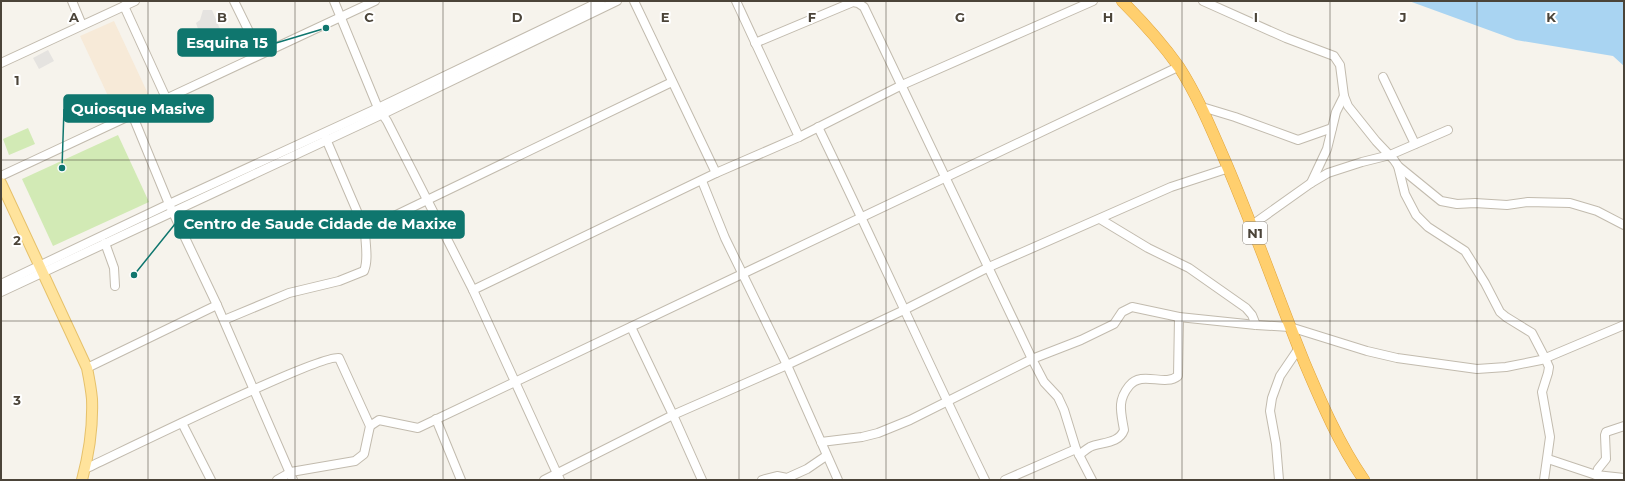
<svg xmlns="http://www.w3.org/2000/svg" width="1625" height="481" viewBox="0 0 1625 481" font-family="Montserrat,sans-serif">
<style>
.commercial{fill:#f7ead8}
.green{fill:#d2eab5}
.parking{fill:#e5e3e0}
.water{fill:#a9d4f2}
.lines{fill:none;stroke-linecap:round;stroke-linejoin:round}
.minor-casing{stroke:#c2bbae;stroke-width:10}
.major-casing{stroke:#e6c16a;stroke-width:12}
.highway-casing{stroke:#e0a43c;stroke-width:12}
.minor{stroke:#fff;stroke-width:8}
.major{stroke:#ffe39c;stroke-width:10}
.highway{stroke:#ffcf6e;stroke-width:11}
.grid{fill:none;stroke:#4b4439;stroke-width:1;stroke-opacity:0.55}
.labels{text-anchor:middle;dominant-baseline:central;stroke-width:4;stroke-linejoin:round;paint-order:stroke}
.shield{fill:#fff;stroke:#817c74;stroke-width:1}
.shield-label{font-size:13px;font-weight:bold;fill:#4b4439}
.grid-label{font-size:13px;text-anchor:middle;font-weight:bold;fill:#4b4439;stroke:#fff;stroke-width:4;stroke-linejoin:round;paint-order:stroke}
.leader{fill:none;stroke:#0f766e;stroke-width:1.5}
.callout-dot{fill:#0f766e;stroke:#fff;stroke-width:1.5}
.callout{fill:#0f766e;stroke:#0f766e;stroke-width:1.5}
.callout-label{font-size:15px;text-anchor:middle;font-weight:bold;fill:#fff}
</style>
<rect width="100%" height="100%" fill="#f6f3ec"/>
<path class="commercial" d="M114,21L150,98L116,113L80,36Z"/>
<g class="green">
<path d="M28,128L35,144L9,155L3,139Z"/>
<path d="M118,135L149,202L53,246L22,179Z"/>
</g>
<g class="parking">
<path d="M203,10H212L220,29L215,33V39L210,41L205,33L200,35L196,23L200,20Z"/>
<path d="M48,50L54,61L39,69L33,58Z"/>
</g>
<path class="water" d="M1409,1H1624V66L1613,56L1516,40Z"/>
<g class="lines">
<g class="minor-casing">
<g id="minor">
<path d="M72,1L82,25"/>
<path d="M234,1L260,54"/>
<path d="M334,1L378,108L387,121L473,290L560,480"/>
<path d="M634,1L716,173"/>
<path d="M736,1L799,137"/>
<path d="M1203,1L1286,38L1334,56L1340,65L1344,96L1348,106L1376,141L1394,160L1398,166L1441,201L1457,204L1475,203L1507,205L1528,202L1570,203L1597,211L1624,225"/>
<path d="M124,6L166,98"/>
<path d="M755,43L853,2L858,3L864,7L1032,359L1044,382L1058,397L1064,410L1076,449L1092,480"/>
<path d="M1,63L135,1"/>
<path d="M1383,77L1415,144"/>
<path d="M1202,107L1235,117L1298,140L1332,128"/>
<path d="M132,114L169,204L217,305L293,480"/>
<path d="M818,127C875,244 928,363 985,480"/>
<path d="M1398,166L1405,194L1416,215L1428,227L1465,251L1485,283L1500,312L1506,317L1532,333L1545,358L1549,367L1548,373L1542,392L1550,437L1544,480"/>
<path d="M1,176L375,1"/>
<path d="M702,181L725,238L787,365L838,480"/>
<path d="M1311,183L1327,149L1336,112L1344,96"/>
<path d="M1100,219L1148,248L1189,268L1246,308L1252,315L1256,325"/>
<path d="M1252,225L1311,183L1328,173L1362,162L1390,155L1448,130"/>
<path d="M365,230L672,82"/>
<path d="M105,243L114,268L115,286"/>
<path d="M1,284L169,204L378,108L601,1"/>
<path d="M473,290L716,173L799,137L902,85L1093,1"/>
<path d="M1,292L385,113L617,1"/>
<path d="M224,320L289,293L339,281L364,271C369,259 365,243 365,230L326,139"/>
<path d="M631,327L673,415L702,480"/>
<path d="M87,368L217,305"/>
<path d="M436,419L461,480"/>
<path d="M182,423L211,480"/>
<path d="M370,426L379,420L418,428L1178,67"/>
<path d="M821,442L862,437L878,433L910,420L1032,359L1081,340L1114,324L1122,312L1132,307L1179,317L1256,325L1290,327L1367,351L1397,358L1477,369L1506,367L1541,360L1624,325"/>
<path d="M1079,455C1082,453 1086,449 1090,447C1101,442 1119,444 1124,430C1121,412 1117,401 1129,386C1142,370 1164,387 1178,376L1179,317"/>
<path d="M1548,459L1596,475L1624,478"/>
<path d="M85,469C115,455 324,352 339,358L370,426L364,454L355,461L291,472L277,480"/>
<path d="M1596,475L1598,469L1606,459L1605,435L1606,432L1624,426"/>
<path d="M544,480L673,415L787,365L904,310L989,267L1171,187L1229,168"/>
<path d="M762,480L777,476L787,478L807,469L826,456"/>
<path d="M1005,480L1076,449"/>
<path d="M1279,480L1276,444L1270,411L1272,398L1280,376L1299,348"/>
</g>
</g>
<g class="major-casing">
<path id="major" d="M1,183L87,368C89,378 91,388 92,399C93,425 89,454 82,480"/>
</g>
<g class="highway-casing">
<path id="highway" d="M1122,1C1142,21 1162,43 1179,67C1197,95 1210,126 1223,156C1253,225 1277,295 1305,364C1322,404 1339,444 1364,480"/>
</g>
<use href="#minor" class="minor"/>
<use href="#major" class="major"/>
<use href="#highway" class="highway"/>
</g>
<path class="grid" d="M148,1V480M295,1V480M443,1V480M591,1V480M739,1V480M886,1V480M1034,1V480M1182,1V480M1330,1V480M1477,1V480M1,160H1624M1,321H1624"/>
<g class="labels">
<rect class="shield" x="1243" y="222" width="24" height="22" rx="3"/>
<g class="shield-label">
<text x="1255" y="233">N1</text>
</g>
</g>
<g class="grid-label">
<text x="74" y="22">A</text>
<text x="222" y="22">B</text>
<text x="369" y="22">C</text>
<text x="517" y="22">D</text>
<text x="665" y="22">E</text>
<text x="812" y="22">F</text>
<text x="960" y="22">G</text>
<text x="1108" y="22">H</text>
<text x="1256" y="22">I</text>
<text x="1403" y="22">J</text>
<text x="1551" y="22">K</text>
<text x="17" y="85">1</text>
<text x="17" y="245">2</text>
<text x="17" y="405">3</text>
</g>
<path class="leader" d="M326 28L276 43M62 168L64 109M134 275L175 224"/>
<g class="callout-dot">
<circle cx="326" cy="28" r="4"/>
<circle cx="62" cy="168" r="4"/>
<circle cx="134" cy="275" r="4"/>
</g>
<g class="callout">
<rect x="178" y="29" width="98" height="27" rx="4"/>
<rect x="64" y="95" width="149" height="27" rx="4"/>
<rect x="175" y="211" width="289" height="27" rx="4"/>
</g>
<g class="callout-label">
<text x="227" y="48">Esquina 15</text>
<text x="138" y="114">Quiosque Masive</text>
<text x="320" y="229">Centro de Saude Cidade de Maxixe</text>
</g>
<rect width="1625" height="481" fill="none" stroke="#4b4439" stroke-width="4"/>
</svg>
